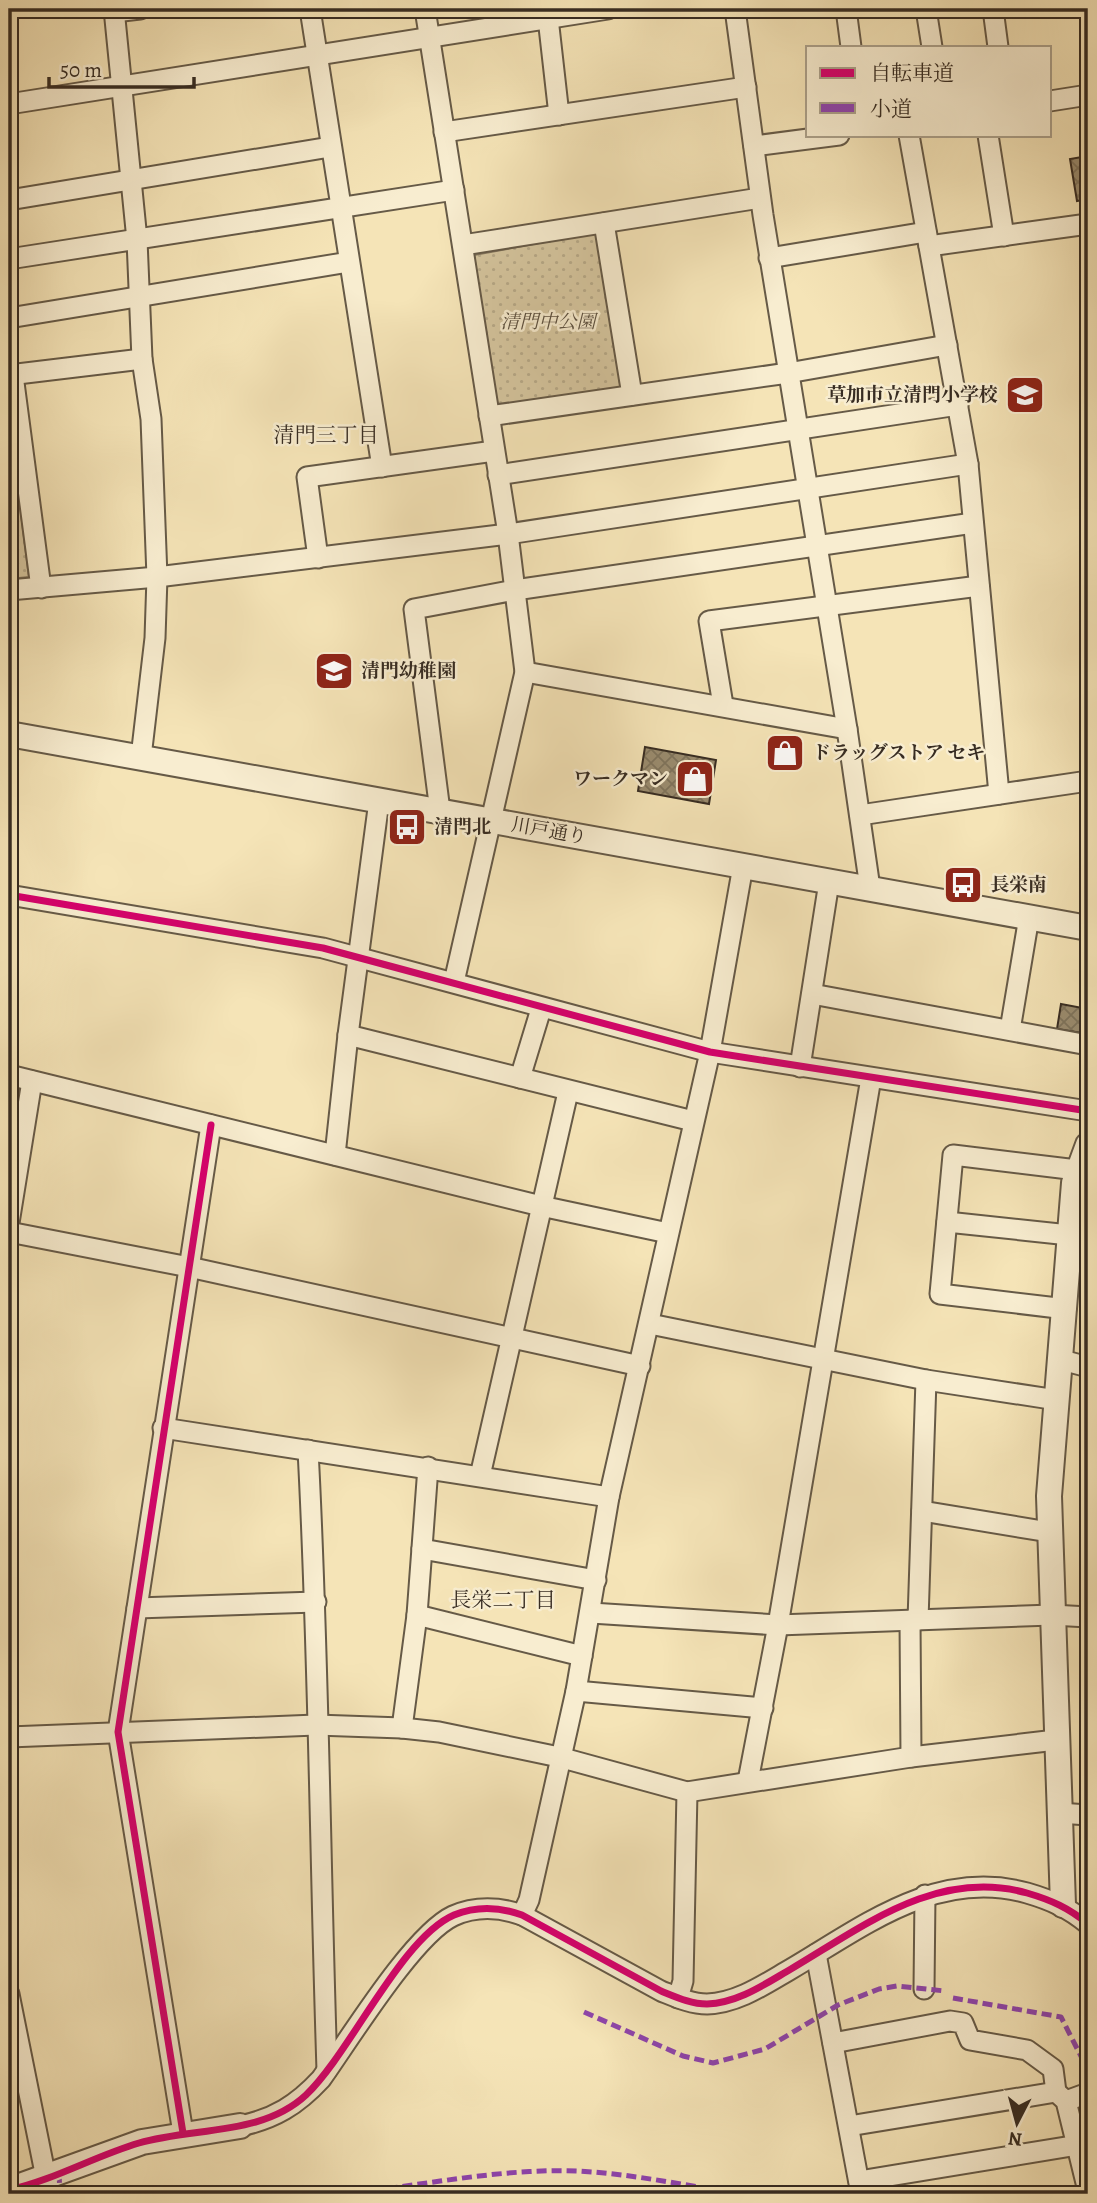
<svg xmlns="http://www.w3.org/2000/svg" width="1097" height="2203" viewBox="0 0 1097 2203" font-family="Alegreya,'Noto Serif JP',serif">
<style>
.park{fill:url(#park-dots);stroke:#867860;stroke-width:2}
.building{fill:url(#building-cross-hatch);stroke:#372c22;stroke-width:2}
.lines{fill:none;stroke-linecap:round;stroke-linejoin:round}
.minor-casing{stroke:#665a47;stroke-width:23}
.tertiary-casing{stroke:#665a47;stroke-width:28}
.minor{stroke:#f8edd0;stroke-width:19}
.tertiary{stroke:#f8edd0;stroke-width:24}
.quiet{stroke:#8e44ad;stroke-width:5;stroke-dasharray:10 5;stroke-linecap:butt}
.cycleway-casing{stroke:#f8edd0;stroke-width:11}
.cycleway{stroke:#d6006c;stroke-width:7}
.labels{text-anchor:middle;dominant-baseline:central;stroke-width:5;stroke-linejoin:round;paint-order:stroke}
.park-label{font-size:19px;font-style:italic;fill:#5e5241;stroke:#f8edd0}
.poi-label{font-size:19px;font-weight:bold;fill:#372c22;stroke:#f8edd0;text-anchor:start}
.street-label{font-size:19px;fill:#372c22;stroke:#f8edd0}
.neighbourhood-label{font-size:21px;fill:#372c22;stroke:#f8edd0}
</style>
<defs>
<pattern id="park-dots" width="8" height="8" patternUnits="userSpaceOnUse" patternTransform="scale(1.75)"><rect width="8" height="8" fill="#d5c59e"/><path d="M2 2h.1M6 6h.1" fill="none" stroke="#b7a988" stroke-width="1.8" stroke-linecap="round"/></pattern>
<pattern id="building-cross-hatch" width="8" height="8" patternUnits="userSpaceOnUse" patternTransform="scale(1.75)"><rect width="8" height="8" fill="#9a8c6f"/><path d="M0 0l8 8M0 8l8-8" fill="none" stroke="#7e735b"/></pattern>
</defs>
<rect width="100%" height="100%" fill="#f5e4b7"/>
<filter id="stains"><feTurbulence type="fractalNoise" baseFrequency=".00286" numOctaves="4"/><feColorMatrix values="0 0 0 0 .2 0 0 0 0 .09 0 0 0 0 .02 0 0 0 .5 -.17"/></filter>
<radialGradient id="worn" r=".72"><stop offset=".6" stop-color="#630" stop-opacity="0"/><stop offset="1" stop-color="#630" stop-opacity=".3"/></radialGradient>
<g class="park">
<path d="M599,232L624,390L496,409L474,255Z"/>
<path d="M13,451L29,577L9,579V452Z"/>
</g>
<g class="building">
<path d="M1088,156V199L1077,201L1070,159Z"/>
<path d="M645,747L716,760L709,804L638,791Z"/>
<path d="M1061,1004L1088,1009V1034L1057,1029Z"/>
</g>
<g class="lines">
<g class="minor-casing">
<g id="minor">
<path d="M114,9L137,240L142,359L151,419L157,577L155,638L141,757"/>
<path d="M310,9L382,467"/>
<path d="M425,9L508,534L525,672L454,982"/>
<path d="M735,9L763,215L847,729L870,888"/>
<path d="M846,9L851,47"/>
<path d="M926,9L932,47"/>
<path d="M993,9L998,47"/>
<path d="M114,12L140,9"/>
<path d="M548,18L559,115"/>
<path d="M1050,101L1088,95"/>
<path d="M9,104L608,9"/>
<path d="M444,132L746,87"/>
<path d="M909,135L968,464L999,794"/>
<path d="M988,135L1004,236"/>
<path d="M754,146L839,135"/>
<path d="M9,200L330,147"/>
<path d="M604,223L632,395"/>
<path d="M463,245L760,198"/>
<path d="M929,246L1088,224"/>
<path d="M769,258L926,232"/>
<path d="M9,259L454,190"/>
<path d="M9,318L349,262"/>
<path d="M9,375L142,359"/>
<path d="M13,375L41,588"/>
<path d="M489,416L788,373L947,345"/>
<path d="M498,475L958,405"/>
<path d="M318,558L307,477L494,451"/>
<path d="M9,590L157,577L508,534L968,464"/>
<path d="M525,672L847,729"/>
<path d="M723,705L709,621L979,586"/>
<path d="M440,811L414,609L515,590L973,523"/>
<path d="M860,815L1088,781"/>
<path d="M9,895L323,948L710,1052L1088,1111"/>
<path d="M812,994L1088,1045"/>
<path d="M1010,1030L1029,917"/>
<path d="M348,1035L693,1121"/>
<path d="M800,1067L829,882"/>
<path d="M9,1075L541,1206L668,1233"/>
<path d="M520,1078L541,1009"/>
<path d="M335,1155L348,1035L379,801"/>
<path d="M947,1222L1088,1237"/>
<path d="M9,1223L32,1081"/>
<path d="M9,1232L189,1267L640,1366"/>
<path d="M1066,1309L940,1294L953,1155L1077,1170"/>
<path d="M650,1324L926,1380L1057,1400"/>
<path d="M1062,1360L1088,1367"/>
<path d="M163,1428L609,1497"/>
<path d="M308,1450C319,1656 320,1864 327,2070"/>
<path d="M480,1476L568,1092"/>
<path d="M922,1511L1049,1532"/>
<path d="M422,1549L596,1580"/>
<path d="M137,1608L316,1602"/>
<path d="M591,1613L778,1625L1052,1615L1088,1617"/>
<path d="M417,1615L582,1656"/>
<path d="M910,1620L911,1757"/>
<path d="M918,1620L926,1380"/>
<path d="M576,1691L763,1708"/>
<path d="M402,1728L417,1615L428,1467"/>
<path d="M9,1737L316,1725L402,1728L439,1732L559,1757L687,1792L911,1757L1056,1740"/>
<path d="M748,1781L778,1625L871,1078"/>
<path d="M1059,1813L1088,1815"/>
<path d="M522,1915L529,1900L576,1691L609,1497L710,1052L743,866"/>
<path d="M816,1954L861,2194"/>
<path d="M924,1989L925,1895"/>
<path d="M9,1994L46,2178"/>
<path d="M678,1998L683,1981L687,1792"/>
<path d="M833,2043L950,2021L963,2023L970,2040L1027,2050L1053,2069L1056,2092L1066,2101L1088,2191"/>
<path d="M1066,2101L1088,2093"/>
<path d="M240,2126C274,2119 297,2105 321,2079C349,2040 413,1935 453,1916C475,1906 500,1907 522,1915L661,1991C676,1997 691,2004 707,2004C738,2003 765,1984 791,1969C864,1926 937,1868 1027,1893C1051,1900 1069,1908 1088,1924"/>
<path d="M849,2126L1056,2092"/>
<path d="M183,2133L118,1732L211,1125"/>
<path d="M859,2181L1078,2145"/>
</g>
</g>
<g class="tertiary-casing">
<g id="tertiary">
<path d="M9,734L1088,928"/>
<path d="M1063,1905L1049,1496L1074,1183L1088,1145"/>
<path d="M9,2190L142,2142L240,2126"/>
</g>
</g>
<use href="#minor" class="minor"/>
<use href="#tertiary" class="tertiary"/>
<g class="quiet">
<path d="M953,1998L1061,2017L1088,2070"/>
<path d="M584,2012L683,2056L713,2063L765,2049L838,2005L879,1989L897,1986L945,1991"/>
<path d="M59,2173L60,2194"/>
<path d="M343,2194C421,2186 499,2168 578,2171C632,2174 685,2185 738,2194"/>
</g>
<g class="cycleway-casing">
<g id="cycleway">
<path d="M9,895L323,948L710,1052L1088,1111"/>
<path d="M183,2133L118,1732L211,1125"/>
<path d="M9,2190C54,2180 95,2156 139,2143C194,2127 262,2136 306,2095C351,2052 401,1938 454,1915C476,1906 500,1907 522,1915L661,1991C676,1997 691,2004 707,2004C738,2003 765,1984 791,1969C864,1926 937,1868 1027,1893C1051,1900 1069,1908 1088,1924"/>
</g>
</g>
<use href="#cycleway" class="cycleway"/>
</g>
<defs>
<g id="school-square" transform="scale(2.0125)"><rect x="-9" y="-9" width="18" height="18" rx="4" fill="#8f2418" stroke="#f8edd0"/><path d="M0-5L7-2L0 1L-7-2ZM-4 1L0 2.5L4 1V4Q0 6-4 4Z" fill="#fff"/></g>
<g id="shop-square" transform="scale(2.0125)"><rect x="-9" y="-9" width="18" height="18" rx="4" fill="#8f2418" stroke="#f8edd0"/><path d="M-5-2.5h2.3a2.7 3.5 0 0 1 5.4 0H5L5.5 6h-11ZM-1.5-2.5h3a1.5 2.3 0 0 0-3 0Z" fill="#fff"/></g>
<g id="bus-square" transform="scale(2.0125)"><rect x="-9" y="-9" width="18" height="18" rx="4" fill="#8f2418" stroke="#f8edd0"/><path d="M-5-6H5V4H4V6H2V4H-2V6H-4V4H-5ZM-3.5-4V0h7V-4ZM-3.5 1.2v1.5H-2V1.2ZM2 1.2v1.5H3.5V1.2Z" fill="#fff"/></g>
</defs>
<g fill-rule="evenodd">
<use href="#school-square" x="1025" y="395"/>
<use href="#school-square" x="334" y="671"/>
<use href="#shop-square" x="785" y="753"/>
<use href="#shop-square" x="695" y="779"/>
<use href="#bus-square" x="407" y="827"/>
<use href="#bus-square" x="963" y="885"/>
</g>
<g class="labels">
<g class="park-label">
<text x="548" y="322">清門中公園</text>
</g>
<g class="poi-label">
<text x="998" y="395" text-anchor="end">草加市立清門小学校</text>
<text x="361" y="671">清門幼稚園</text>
<text x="812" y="753">ドラッグストア セキ</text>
<text x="668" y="779" text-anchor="end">ワークマン</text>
<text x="434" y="827">清門北</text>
<text x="990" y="885">長栄南</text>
</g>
<g class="street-label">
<text transform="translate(549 831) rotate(10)">川戸通り</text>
</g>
<g class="neighbourhood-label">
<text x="326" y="435">清門三丁目</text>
<text x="503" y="1600">長栄二丁目</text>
</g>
</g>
<rect width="1097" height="2203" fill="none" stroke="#f5e4b7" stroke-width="35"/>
<rect x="10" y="10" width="1076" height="2182" fill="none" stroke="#372c22" stroke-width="3.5"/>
<rect x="18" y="18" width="1062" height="2168" fill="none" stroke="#372c22" stroke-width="2"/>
<rect x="806" y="46" width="245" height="91" fill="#f8edd0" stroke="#aba08a" stroke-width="2"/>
<rect x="820" y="68" width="35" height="10" fill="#d6006c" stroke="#aba08a" stroke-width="2"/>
<text x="870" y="80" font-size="21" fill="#372c22">自転車道</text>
<rect x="820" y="103" width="35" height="10" fill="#8e44ad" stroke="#aba08a" stroke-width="2"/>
<text x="870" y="116" font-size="21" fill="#372c22">小道</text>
<g transform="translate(1017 2123) rotate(186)" stroke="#f8edd0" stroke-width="5" paint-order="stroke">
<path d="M0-5L12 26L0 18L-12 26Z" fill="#372c22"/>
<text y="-10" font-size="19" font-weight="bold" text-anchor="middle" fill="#372c22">N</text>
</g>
<path d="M49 77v10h145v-10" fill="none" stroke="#372c22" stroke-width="3.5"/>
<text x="60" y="77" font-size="21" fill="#372c22" stroke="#f8edd0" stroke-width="5" paint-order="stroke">50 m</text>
<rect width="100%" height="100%" filter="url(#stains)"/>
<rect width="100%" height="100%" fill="url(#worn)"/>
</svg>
